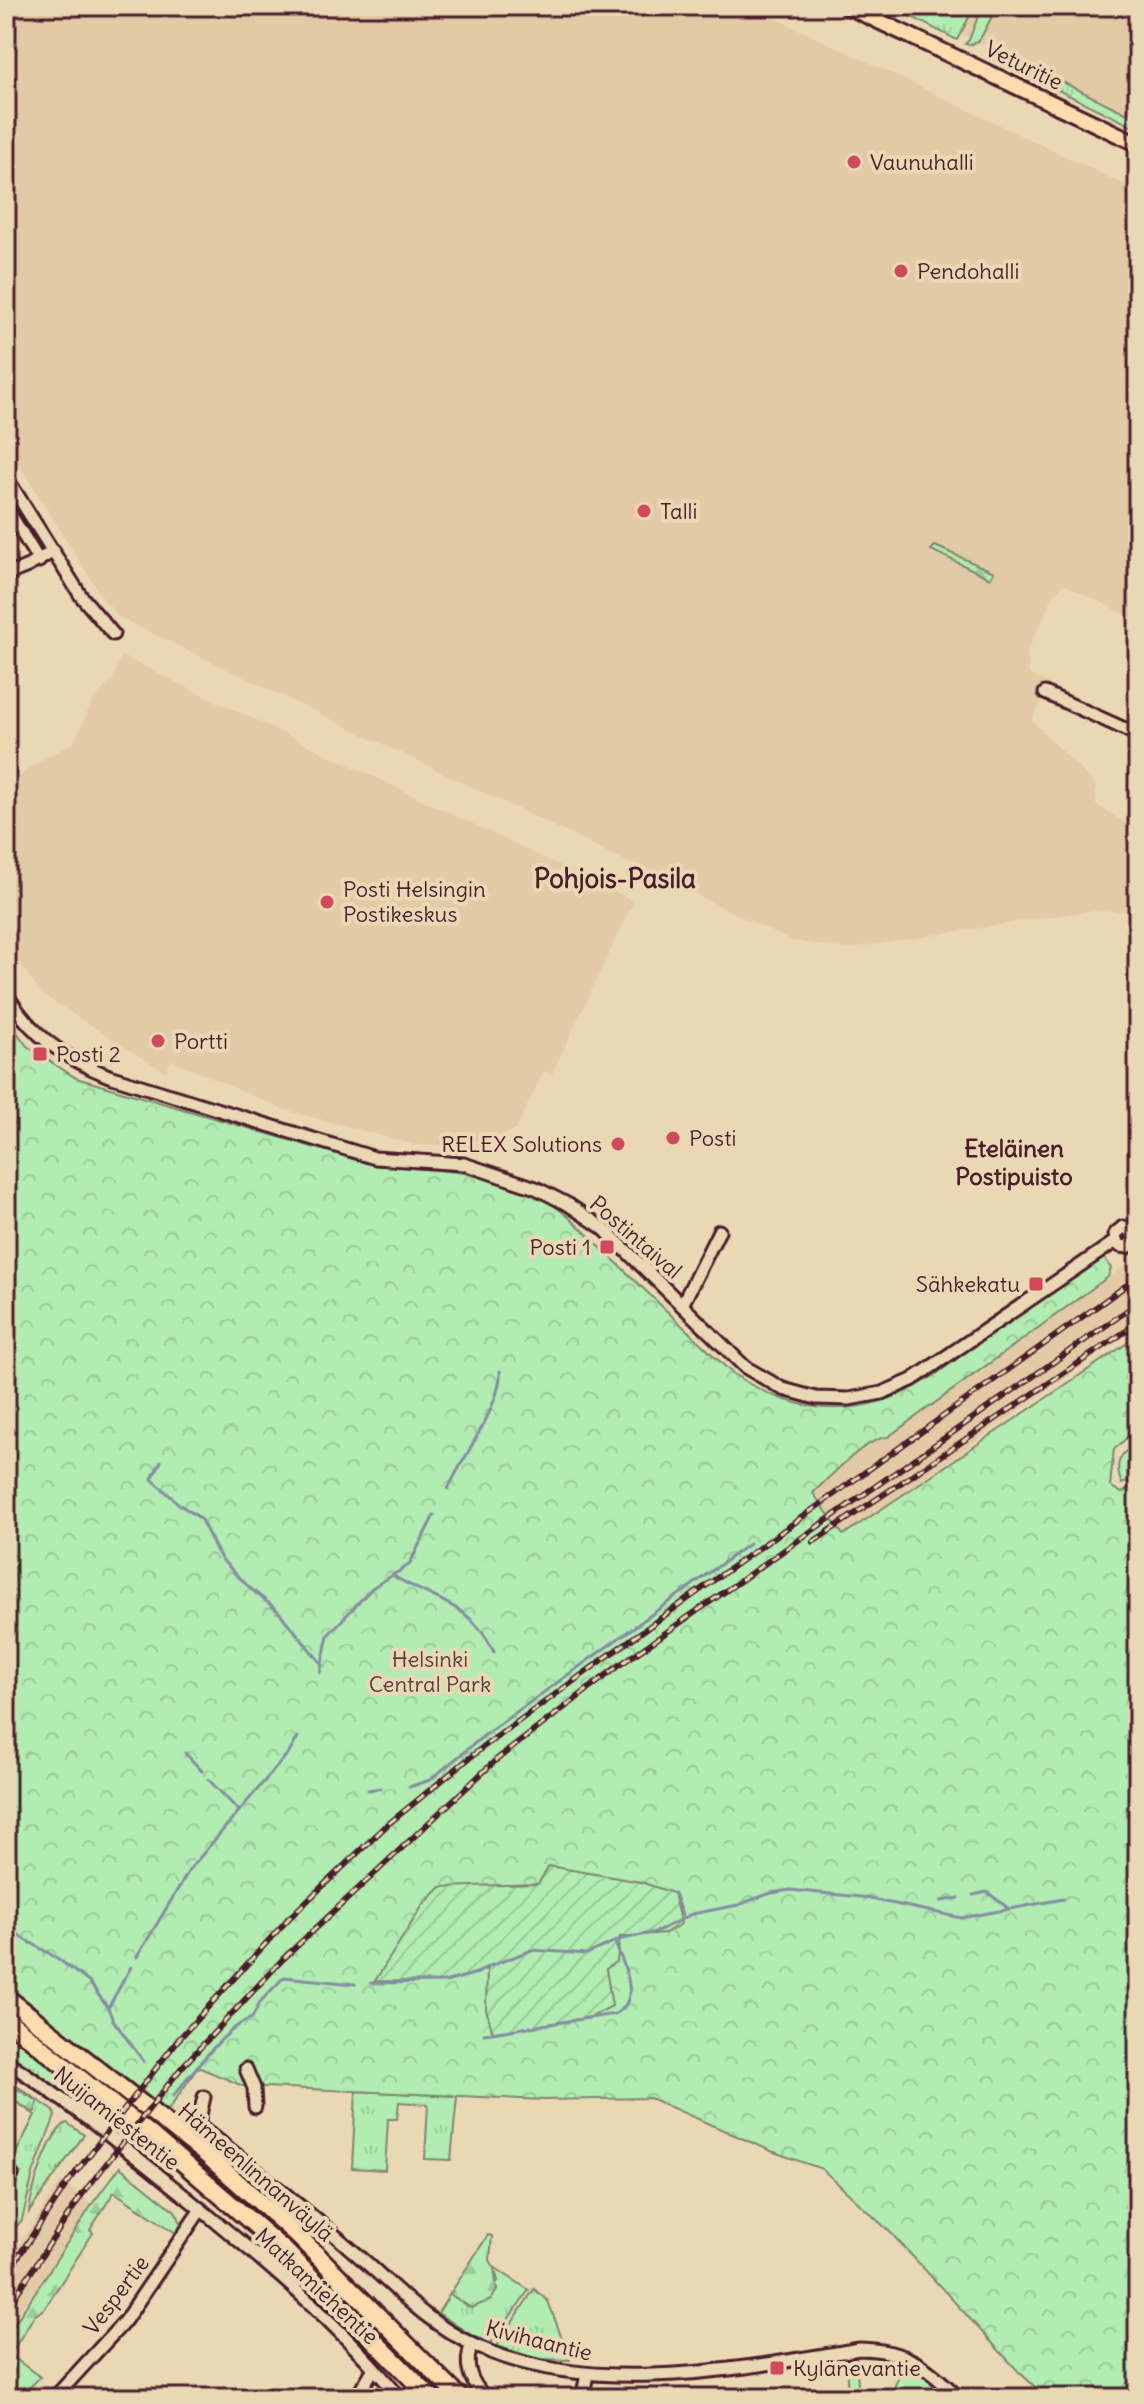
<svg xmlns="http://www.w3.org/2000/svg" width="1144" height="2404" viewBox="0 0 1144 2404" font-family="Delius,sans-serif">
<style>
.built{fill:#e3caa6}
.grass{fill:url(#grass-tufts);stroke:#7e866e;stroke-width:2}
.forest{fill:url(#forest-firs);stroke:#7e866e;stroke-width:2}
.park{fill:url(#park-crowns);stroke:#7e866e;stroke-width:2}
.garden{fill:url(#garden-furrows);stroke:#7e866e;stroke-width:2}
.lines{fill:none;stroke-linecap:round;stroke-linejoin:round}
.stream{stroke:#868ca5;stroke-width:3}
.minor-casing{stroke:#4a1f2b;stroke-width:17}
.major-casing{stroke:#4a1f2b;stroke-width:20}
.highway-casing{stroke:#4a1f2b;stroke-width:22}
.minor{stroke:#ead8b5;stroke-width:11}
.major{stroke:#fcdcac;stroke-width:14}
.highway{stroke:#fcdcac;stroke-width:16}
.rail-casing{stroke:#4a1f2b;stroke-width:6}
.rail{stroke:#ead8b5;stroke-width:3;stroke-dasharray:9;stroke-linecap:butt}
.poi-dot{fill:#d1495b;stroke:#ead8b5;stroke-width:3}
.labels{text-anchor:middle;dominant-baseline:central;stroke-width:8;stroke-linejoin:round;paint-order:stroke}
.street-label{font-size:22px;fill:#4a1f2b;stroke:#ead8b5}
.poi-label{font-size:22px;fill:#4a1f2b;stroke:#ead8b5;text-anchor:start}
.park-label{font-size:22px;fill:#593e3f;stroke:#ead8b5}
.neighbourhood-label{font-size:24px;font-weight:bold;fill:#4a1f2b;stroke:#ead8b5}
.quarter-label{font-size:26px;font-weight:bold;fill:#4a1f2b;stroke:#ead8b5}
</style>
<defs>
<pattern id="grass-tufts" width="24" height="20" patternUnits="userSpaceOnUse" patternTransform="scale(2)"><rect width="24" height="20" fill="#b1ecb1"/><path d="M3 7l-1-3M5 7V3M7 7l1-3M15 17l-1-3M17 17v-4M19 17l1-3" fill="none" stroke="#9aca98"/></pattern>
<pattern id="forest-firs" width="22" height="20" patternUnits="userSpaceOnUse" patternTransform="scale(2)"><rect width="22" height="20" fill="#b1ecb1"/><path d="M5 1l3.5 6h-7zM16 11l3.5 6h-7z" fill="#9aca98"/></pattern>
<pattern id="park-crowns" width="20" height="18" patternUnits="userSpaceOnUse" patternTransform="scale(2)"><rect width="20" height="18" fill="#b1ecb1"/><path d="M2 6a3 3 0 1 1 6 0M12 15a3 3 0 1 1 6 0" fill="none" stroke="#9aca98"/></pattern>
<pattern id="garden-furrows" width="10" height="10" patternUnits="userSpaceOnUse" patternTransform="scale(2)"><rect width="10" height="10" fill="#b1ecb1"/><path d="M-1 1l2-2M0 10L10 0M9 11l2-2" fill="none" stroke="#9aca98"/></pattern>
</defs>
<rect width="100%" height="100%" fill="#ead8b5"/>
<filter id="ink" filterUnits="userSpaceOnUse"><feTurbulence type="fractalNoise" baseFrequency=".0125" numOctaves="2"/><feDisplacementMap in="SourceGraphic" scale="16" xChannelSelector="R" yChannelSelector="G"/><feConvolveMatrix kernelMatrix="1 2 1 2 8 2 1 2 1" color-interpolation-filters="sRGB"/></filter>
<g filter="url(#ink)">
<g class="built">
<path d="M6,6H750L1138,191V621L1064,584L1054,595L1027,652L1029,674L1049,684L1032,721L1096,785V804L1138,831V911H1090L845,949L792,941L120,618L104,600L6,444Z"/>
<path d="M897,6H1138V119L1028,65Z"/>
<path d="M122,656L634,901L552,1074L544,1071L516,1130L474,1146L415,1145L282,1109L171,1060L166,1073L41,994L6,943V796L20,776L36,763L73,743L93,700L112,680Z"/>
<path d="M1138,1259V1327L843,1535L809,1495L849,1459L1108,1277Z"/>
<path d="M61,2181L92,2204L6,2332V2264Z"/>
</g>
<g class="grass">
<path d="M902,6H975L957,40L902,12Z"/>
<path d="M982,6L997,7L979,41L970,45L965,44L969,40Z"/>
<path d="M1026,64L1138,119V129L1035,79L1029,74Z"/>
<path d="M1138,1445V1475L1122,1484C1114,1466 1118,1451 1138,1445Z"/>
<path d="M6,2029L108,2109L100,2119L6,2052Z"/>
<path d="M6,2083L18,2087L54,2111L55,2116L33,2174L22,2220L6,2239V2202L21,2173L9,2167L35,2115L6,2095Z"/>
<path d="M356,2091L457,2096L451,2160L425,2159L428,2104L399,2102L397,2119H388L385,2170L352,2168Z"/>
<path d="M67,2123L84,2135L29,2212C31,2192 49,2131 67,2123Z"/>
<path d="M494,2267L529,2290L491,2343L471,2335L438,2313L450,2294L471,2308L498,2281Z"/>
<path d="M534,2289L548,2301L570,2360L538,2359L497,2346Z"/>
<path d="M904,2366L924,2377L936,2389L934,2398H894L895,2385Z"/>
</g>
<g class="forest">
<path d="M935,546L994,572L990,578L931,550Z"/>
<path d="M6,2085L19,2090L37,2101L36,2111L32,2112L6,2095Z"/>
<path d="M120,2167L175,2211C180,2219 183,2226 179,2235L114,2192L90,2230L93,2233L45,2308L34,2316L10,2355L40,2377L20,2398H6V2337L95,2200Z"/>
<path d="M488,2235L492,2236L490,2260L494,2267L497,2290L491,2300L471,2308L450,2294Z"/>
<path d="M856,2359L859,2398H848L846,2360Z"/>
</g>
<path class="park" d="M6,1017L27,1046L76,1078L368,1163C419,1171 469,1168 518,1186C558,1200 588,1236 618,1264C656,1301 694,1337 732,1373C794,1415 857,1421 922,1383C943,1371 962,1354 982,1340C1022,1312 1063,1284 1103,1256L1111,1268L1108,1277L888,1437C865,1438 830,1477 813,1493L843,1535L1138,1336V1429C1127,1434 1124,1443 1114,1449L1110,1486L1122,1493L1138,1482V2398H1047L1018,2371L890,2232L822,2169L771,2151L650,2098L544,2100L243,2086L198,2067L167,2112L6,1986Z"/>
<path class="garden" d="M549,1866L641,1882L673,1893L681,1924L665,1933L620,1937L617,1961L606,1969L612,2006L591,2017L493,2033L486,2009L487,1969L448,1982L375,1981L423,1905L441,1887L538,1884Z"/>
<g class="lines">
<g class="stream">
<path d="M161,1461L152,1479L180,1505L200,1518L221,1559L251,1589L277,1610L321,1663"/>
<path d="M448,1489C462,1458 502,1404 500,1371"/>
<path d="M395,1577C437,1602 471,1603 494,1652"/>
<path d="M320,1673L328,1635L372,1588L409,1565L434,1515"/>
<path d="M185,1753L202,1771"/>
<path d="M208,1779L239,1811"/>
<path d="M409,1787L430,1780L486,1734L749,1544"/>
<path d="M368,1790L381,1788"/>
<path d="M674,1893L682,1916"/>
<path d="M973,1895L987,1892L1008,1908"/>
<path d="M941,1901L959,1898"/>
<path d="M6,1924L21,1937L57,1958L90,1983L108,2008L113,2020L144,2062"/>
<path d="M137,1957L190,1869L290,1751L298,1737"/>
<path d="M371,1983L444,1982L478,1973L485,1968L532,1950L587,1954L618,1940L656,1932L692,1914L738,1905L771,1893L790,1890L861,1897L962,1918L1063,1899"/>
<path d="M108,2008L131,1967"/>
<path d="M484,2034L615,2014C643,1999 623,1965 615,1942"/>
<path d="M173,2096C193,2073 224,2028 252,2018L260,2002L284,1977L355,1984"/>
</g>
<g class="minor-casing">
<g id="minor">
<path d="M6,477L81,596L113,634"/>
<path d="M6,507L39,561"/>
<path d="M6,575L28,566L54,551"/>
<path d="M1045,693L1138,735"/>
<path d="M6,993C30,1035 66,1059 109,1076L375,1158L464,1164L536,1188L569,1205L603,1228L745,1367L783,1389L816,1398L849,1399L882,1393L912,1380L1116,1241"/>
<path d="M1116,1241L1115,1234L1123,1227L1131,1230L1134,1239L1138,1240"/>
<path d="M1116,1241L1120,1246L1128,1247L1134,1239"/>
<path d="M682,1305L719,1231"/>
<path d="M6,2061C68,2101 125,2148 182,2194C260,2257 336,2320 400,2398"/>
<path d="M246,2069L254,2088L255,2107"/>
<path d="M204,2097L198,2124C250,2166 303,2207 353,2251C391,2283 426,2323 472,2344C586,2399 740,2369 860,2349C907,2350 927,2367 959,2398"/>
<path d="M6,2187L12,2175"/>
<path d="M472,2344C463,2365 471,2382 485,2398"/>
<path d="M54,2398L124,2322L201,2209"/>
<path d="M356,2398L374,2368"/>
<path d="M582,2398L587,2375"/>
</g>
</g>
<g class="major-casing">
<path id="major" d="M847,6L1138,144"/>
</g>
<g class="highway-casing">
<g id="highway">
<path d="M6,1997L208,2156L297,2235L460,2398"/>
<path d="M6,2019L152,2136L284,2250L431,2398"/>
</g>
</g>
<use href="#minor" class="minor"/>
<use href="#major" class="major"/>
<use href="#highway" class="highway"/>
<g class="rail-casing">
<g id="rail">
<path d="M813,1542L1138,1323"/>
<path d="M6,2275L66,2185L178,2040L289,1918L387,1825L483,1747L612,1653L1138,1277"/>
<path d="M6,2310L81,2196L182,2067L283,1959L496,1760L621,1664L1138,1303"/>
</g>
</g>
<use href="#rail" class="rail"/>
</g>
</g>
<g class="poi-dot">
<circle cx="854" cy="162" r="8"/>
<circle cx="901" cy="271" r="8"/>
<circle cx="644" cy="511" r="8"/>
<circle cx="327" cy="902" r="8"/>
<circle cx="158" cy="1041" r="8"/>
<rect x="32" y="1046" width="16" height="16" rx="4"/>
<circle cx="673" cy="1138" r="8"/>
<circle cx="618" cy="1144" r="8"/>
<rect x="599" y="1239" width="16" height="16" rx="4"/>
<rect x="1028" y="1276" width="16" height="16" rx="4"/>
<rect x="769" y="2360" width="16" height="16" rx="4"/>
</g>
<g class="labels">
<g class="street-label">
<text transform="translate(1024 65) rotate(26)">Veturitie</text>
<text transform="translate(636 1237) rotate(41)">Postintaival</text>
<text transform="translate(117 2118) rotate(38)">Nuijamiestentie</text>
<text transform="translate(256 2172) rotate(41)">Hämeenlinnanväylä</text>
<text transform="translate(317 2286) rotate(43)">Matkamiehentie</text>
<text transform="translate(116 2295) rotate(-53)">Vespertie</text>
<text transform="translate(539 2340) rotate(14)">Kivihaantie</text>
</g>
<g class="poi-label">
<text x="870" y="162">Vaunuhalli</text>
<text x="917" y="271">Pendohalli</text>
<text x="660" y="511">Talli</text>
<text x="343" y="889">Posti Helsingin<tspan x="343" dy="25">Postikeskus</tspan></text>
<text x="174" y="1041">Portti</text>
<text x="56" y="1054">Posti 2</text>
<text x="689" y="1138">Posti</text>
<text x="602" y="1144" text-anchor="end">RELEX Solutions</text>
<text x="591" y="1247" text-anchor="end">Posti 1</text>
<text x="1020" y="1284" text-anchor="end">Sähkekatu</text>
<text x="793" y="2368">Kylänevantie</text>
</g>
<g class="park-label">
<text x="430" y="1659">Helsinki<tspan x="430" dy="25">Central Park</tspan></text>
</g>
<g class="neighbourhood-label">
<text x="1014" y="1148">Eteläinen<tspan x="1014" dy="28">Postipuisto</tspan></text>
</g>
<g class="quarter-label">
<text x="615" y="878">Pohjois-Pasila</text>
</g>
</g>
<rect width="1144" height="2404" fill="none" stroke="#ead8b5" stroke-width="32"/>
<rect x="16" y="16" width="1112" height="2372" fill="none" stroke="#4a1f2b" stroke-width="3" filter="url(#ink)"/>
</svg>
